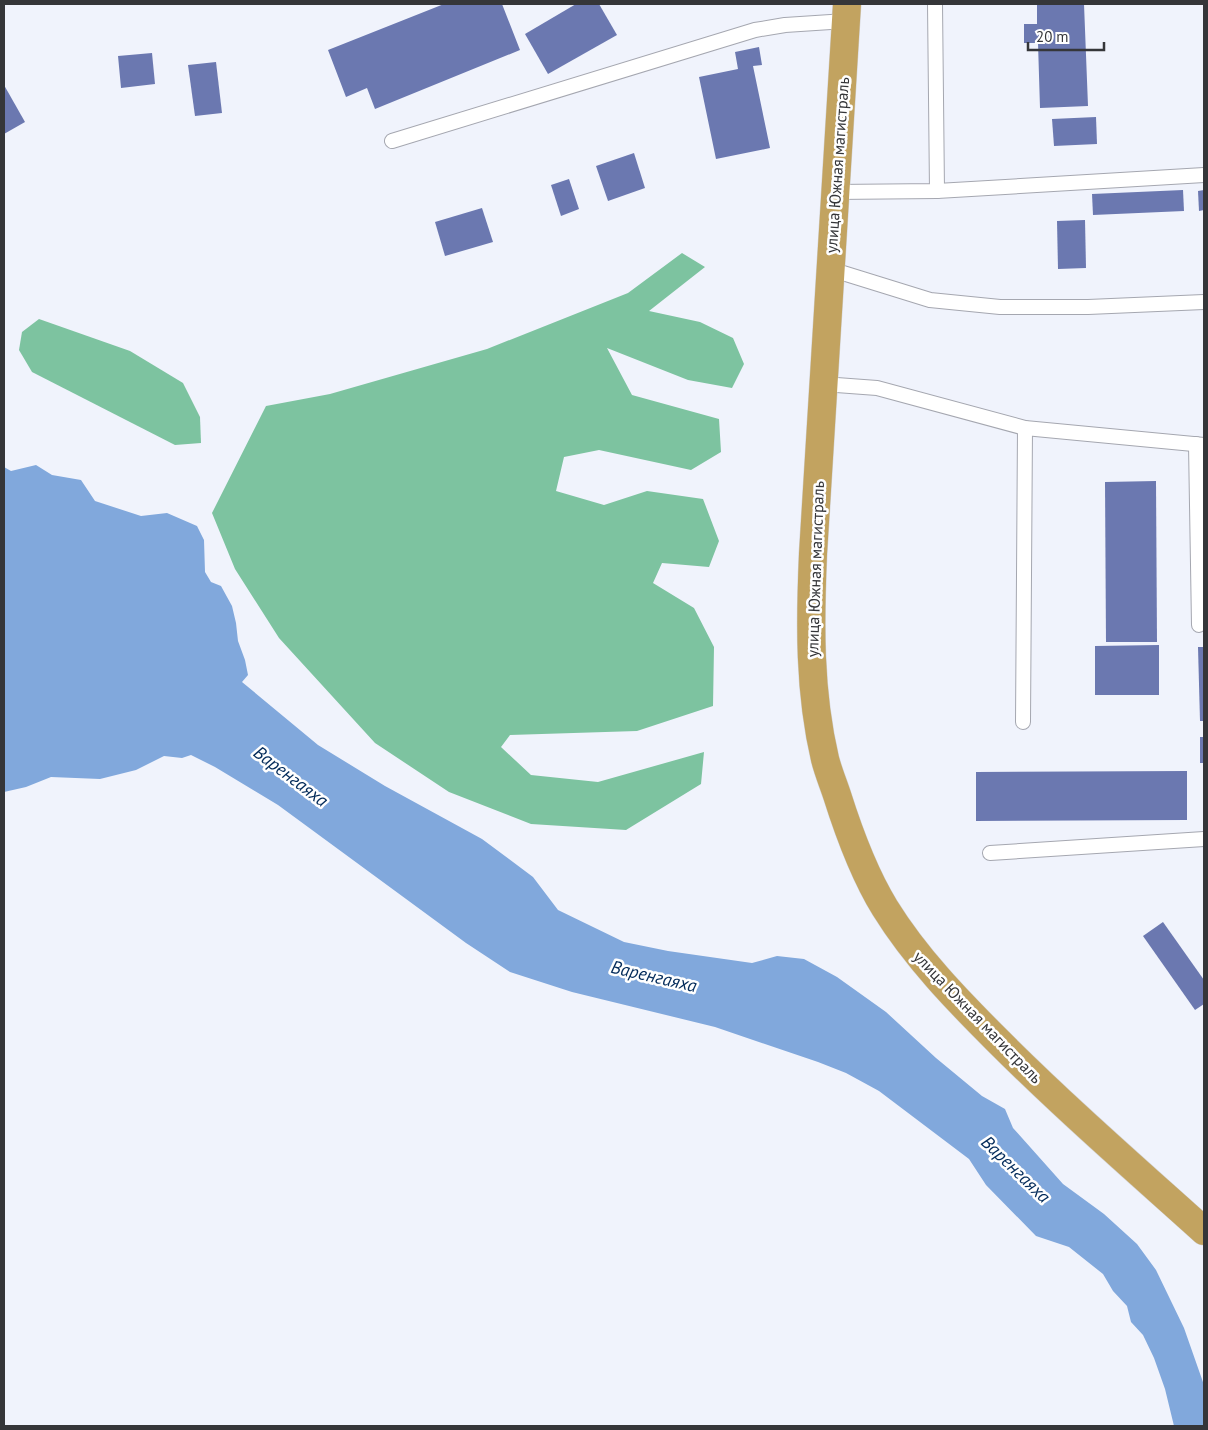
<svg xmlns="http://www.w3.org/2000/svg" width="1208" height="1430" viewBox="0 0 1208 1430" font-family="'PT Sans',sans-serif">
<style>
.forest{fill:#7dc3a0}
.water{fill:#81a8dc}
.building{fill:#6b78b0}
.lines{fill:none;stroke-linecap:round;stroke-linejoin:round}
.service-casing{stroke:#a5a7b0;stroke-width:16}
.trunk-casing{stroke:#d3d3d3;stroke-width:29}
.service{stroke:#fff;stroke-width:14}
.trunk{stroke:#c2a360;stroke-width:28}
.labels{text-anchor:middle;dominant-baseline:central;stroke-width:5;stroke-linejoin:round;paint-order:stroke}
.street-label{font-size:16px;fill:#353639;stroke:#fff}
.water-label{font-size:18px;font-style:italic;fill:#032b5a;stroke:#fff}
</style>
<rect width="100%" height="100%" fill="#f0f3fc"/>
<g class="forest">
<path d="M682,253L705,267L649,311L700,322L733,338L744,364L732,388L688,380L607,348L632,395L719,419L721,452L691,470L599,450L564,457L556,491L604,505L647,491L703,499L719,541L709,567L662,563L653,583L694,608L714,647L713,706L637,731L510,735L501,747L531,775L598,782L704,752L701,784L626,830L531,824L449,792L375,743L279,638L235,569L212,513L266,406L330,394L487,349L628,293Z"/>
<path d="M39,319L130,351L183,383L200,417L201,443L175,445L32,372L19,350L22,332Z"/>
</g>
<path class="water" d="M36,465L52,475L81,480L95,501L141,516L167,513L197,526L204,540L205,572L211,582L221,586L232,606L236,623L238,641L245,660L248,675L242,682L318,745L385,786L482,839L533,877L558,910L624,942L668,951L752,963L777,956L804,959L837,977L886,1012L936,1058L982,1096L1005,1109L1013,1128L1063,1184L1104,1214L1137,1244L1156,1270L1184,1328L1204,1385V1426H1174L1165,1389L1154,1358L1143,1335L1131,1322L1127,1306L1113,1291L1103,1274L1069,1247L1036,1236L986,1185L969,1159L879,1091L846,1073L818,1062L715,1027L572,992L510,972L466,943L278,805L215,767L191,755L182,758L164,756L136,770L100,779L51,777L26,787L4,792V467L11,471Z"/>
<g class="building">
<path d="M444,4H502L520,50L375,109L367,88L346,97L328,50Z"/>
<path d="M576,4H599L617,35L548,74L525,34Z"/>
<path d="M1037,4H1084L1088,106L1040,108L1038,43H1024V24H1037Z"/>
<path d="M759,47L762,65L753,66L770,148L716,159L699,77L738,69L735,52Z"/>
<path d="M152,53L155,84L121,88L118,56Z"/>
<path d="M216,62L222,113L195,116L188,65Z"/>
<path d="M4,85L25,122L4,134Z"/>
<path d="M1096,117L1097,144L1054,146L1052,119Z"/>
<path d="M634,153L645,188L608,201L596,166Z"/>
<path d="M569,179L579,209L561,216L551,185Z"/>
<path d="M1183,190L1184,211L1093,215L1092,194Z"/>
<path d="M1204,190V210L1199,211L1198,191Z"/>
<path d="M482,208L493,242L445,256L435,222Z"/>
<path d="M1085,220L1086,268L1058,269L1057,221Z"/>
<path d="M1156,481L1157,642H1106L1105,482Z"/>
<path d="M1159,645V695H1095V646Z"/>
<path d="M1198,647H1204V721H1200Z"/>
<rect x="1200" y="737" width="4" height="26"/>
<path d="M1187,771V820L976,821V772Z"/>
<path d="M1163,922L1204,980V1004L1195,1010L1143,936Z"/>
</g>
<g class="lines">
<g class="service-casing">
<g id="service">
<path d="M935,4L937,191"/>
<path d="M392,141L755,30L785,25L846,21"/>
<path d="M835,192L937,191L1204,175"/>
<path d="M830,269L930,300L1000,307H1088L1204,302"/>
<path d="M823,384L877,388L1025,428L1204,445"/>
<path d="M1196,444L1199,625"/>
<path d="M1023,722L1025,428"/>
<path d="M990,853L1204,839"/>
</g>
</g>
<g class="trunk-casing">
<path id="trunk" d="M847,4L813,554C810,623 809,691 825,759C828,771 833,783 837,795C849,833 864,874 885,908C916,958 957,1000 997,1040C1064,1107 1134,1168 1204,1231"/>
</g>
<use href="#service" class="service"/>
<use href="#trunk" class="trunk"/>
</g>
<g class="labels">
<g class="street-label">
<text transform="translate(837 165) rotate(-86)">улица Южная магистраль</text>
<text transform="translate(815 569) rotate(-88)">улица Южная магистраль</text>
<text transform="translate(978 1017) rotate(46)">улица Южная магистраль</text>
</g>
<g class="water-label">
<text transform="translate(291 776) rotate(37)">Варенгаяха</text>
<text transform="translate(654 976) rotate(13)">Варенгаяха</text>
<text transform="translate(1016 1169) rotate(44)">Варенгаяха</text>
</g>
</g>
<rect width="1208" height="1430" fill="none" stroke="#353639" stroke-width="10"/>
<path d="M1028 42v8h76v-8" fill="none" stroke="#353639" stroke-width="2.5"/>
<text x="1036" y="42" font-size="15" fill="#353639" stroke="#ffffff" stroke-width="4" paint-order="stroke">20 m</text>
</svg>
